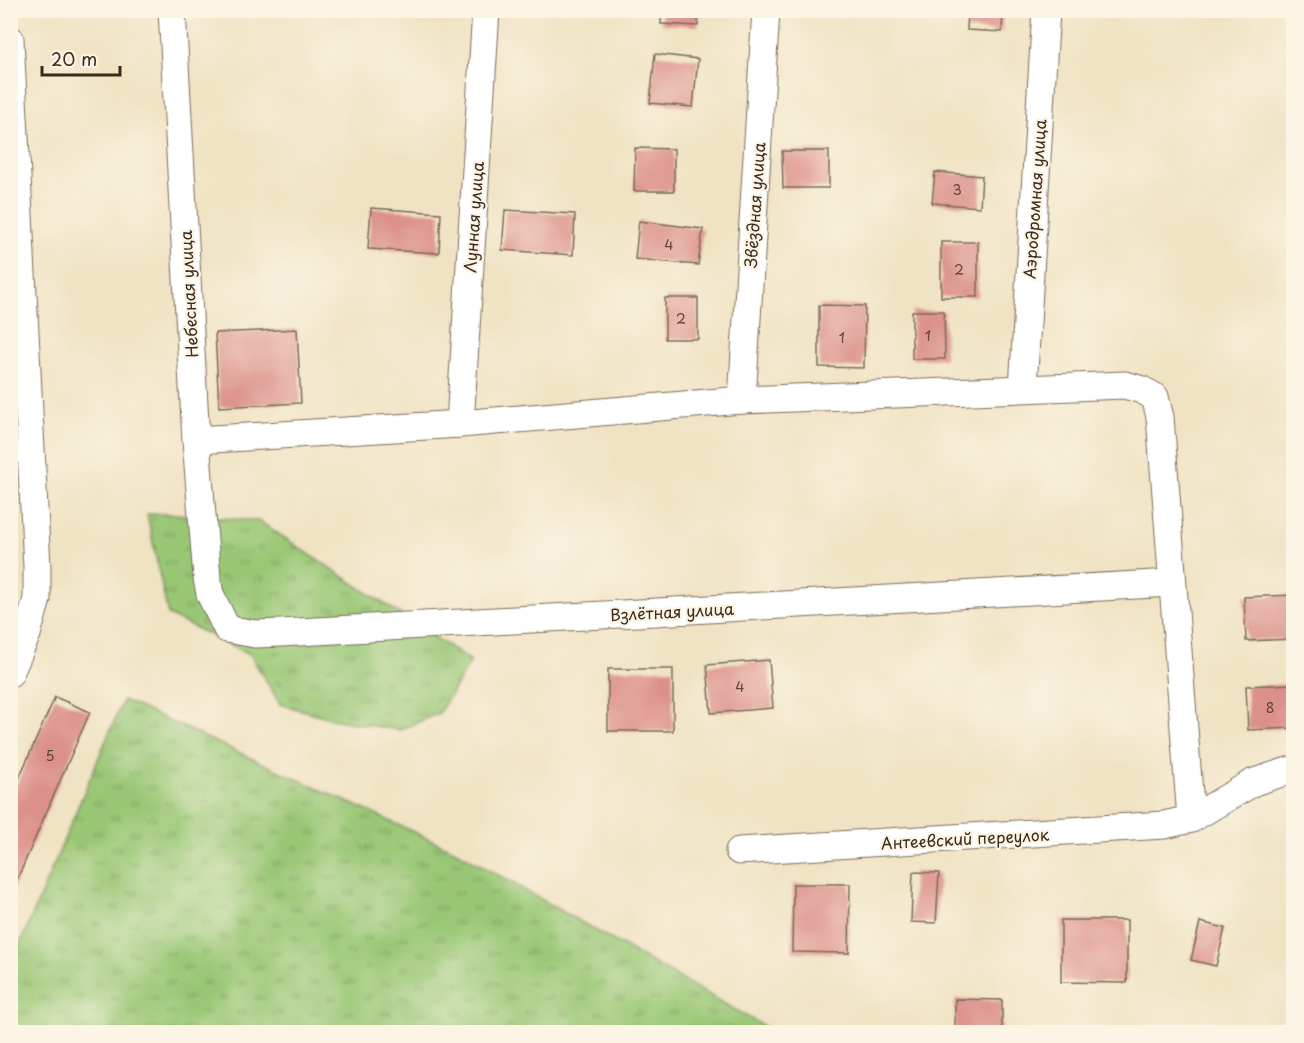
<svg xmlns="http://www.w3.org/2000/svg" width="1304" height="1043" viewBox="0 0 1304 1043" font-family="'Playpen Sans',sans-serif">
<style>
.grass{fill:url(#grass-tufts);stroke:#6a784a;stroke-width:1.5}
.building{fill:#dc908a}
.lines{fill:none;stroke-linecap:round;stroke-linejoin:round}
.street-casing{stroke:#7a6b58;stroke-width:29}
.street{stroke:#fff;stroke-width:27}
.labels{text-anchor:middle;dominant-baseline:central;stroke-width:4.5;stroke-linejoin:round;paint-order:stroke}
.number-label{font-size:14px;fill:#634439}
.street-label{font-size:16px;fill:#3b2a1e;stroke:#fcf5e5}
</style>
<defs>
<pattern id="grass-tufts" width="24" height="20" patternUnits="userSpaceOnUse" patternTransform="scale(1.5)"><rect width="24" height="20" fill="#99c775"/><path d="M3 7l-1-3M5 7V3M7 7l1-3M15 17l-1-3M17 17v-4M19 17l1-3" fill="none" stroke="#7ea25f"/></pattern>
</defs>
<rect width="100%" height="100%" fill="#fcf5e5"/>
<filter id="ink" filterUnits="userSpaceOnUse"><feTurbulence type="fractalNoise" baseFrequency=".0167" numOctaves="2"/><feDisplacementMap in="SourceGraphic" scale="12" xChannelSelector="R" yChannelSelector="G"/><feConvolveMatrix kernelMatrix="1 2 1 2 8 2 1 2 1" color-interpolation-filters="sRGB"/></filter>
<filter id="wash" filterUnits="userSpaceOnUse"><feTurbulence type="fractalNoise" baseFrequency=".008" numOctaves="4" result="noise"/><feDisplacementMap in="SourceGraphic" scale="24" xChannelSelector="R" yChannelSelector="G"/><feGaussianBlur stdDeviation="1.35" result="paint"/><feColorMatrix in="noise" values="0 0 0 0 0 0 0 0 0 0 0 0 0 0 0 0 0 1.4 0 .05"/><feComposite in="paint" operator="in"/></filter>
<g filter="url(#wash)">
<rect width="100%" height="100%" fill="#f0e3c3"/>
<g class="grass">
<path d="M147,514H176L259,521L471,661L439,713L400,730L342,721L280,704L250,654L168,615Z"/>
<path d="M123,700L458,852L774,1032H11V966Z"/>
</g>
<g id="blocks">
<g class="building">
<path d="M662,10H699L698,26L661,24Z"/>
<path d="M968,10H1003L1002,32L967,30Z"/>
<path d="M655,54L698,59L693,107L650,103Z"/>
<path d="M635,148L674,149V191H634Z"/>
<path d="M782,151H829V188H783Z"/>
<path d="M935,172L982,176L980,207L932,203Z"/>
<path d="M371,208L441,213L439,253L368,249Z"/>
<path d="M505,210L575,214L573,255L502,250Z"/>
<path d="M639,221L703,229L698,265L635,259Z"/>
<rect x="941" y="242" width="37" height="55"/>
<rect x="665" y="298" width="33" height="41"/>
<path d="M819,305L865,306L864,368L819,367Z"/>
<path d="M912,311H944L945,359H912Z"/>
<path d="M297,329L301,403L219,407L215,333Z"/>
<path d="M1294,595V639L1246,641L1244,597Z"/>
<path d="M769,660L773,708L711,713L707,665Z"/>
<rect x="608" y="669" width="65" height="62"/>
<path d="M1294,684V728L1248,730L1246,686Z"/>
<path d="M55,697L90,712L10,896V798Z"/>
<path d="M913,872L939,873L936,923L911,922Z"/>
<path d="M793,884H850L849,953L792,952Z"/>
<path d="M1061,920H1127V983L1061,982Z"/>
<path d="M1200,922L1225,928L1216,966L1191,960Z"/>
<path d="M955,999L1002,1000V1032H955Z"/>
</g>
</g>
</g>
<g filter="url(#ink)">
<use href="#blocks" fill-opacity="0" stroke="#7a6b58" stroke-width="1.5"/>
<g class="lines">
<g class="street-casing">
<g id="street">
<path d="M172,10L196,440L207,578L210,594L227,629L255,634L281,633L1172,583"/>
<path d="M10,39L37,567V599L27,634L10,673"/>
<path d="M1023,388L1046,10"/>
<path d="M742,400L766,10"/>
<path d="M460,424L486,10"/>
<path d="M196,440L460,424L742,400L1125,385L1142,390L1155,397L1160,417L1191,819"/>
<path d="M739,851L1164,825L1191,819L1254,782L1294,769"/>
</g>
</g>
<use href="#street" class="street"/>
</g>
</g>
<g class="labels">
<g class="number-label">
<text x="957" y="189">3</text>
<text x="669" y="244">4</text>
<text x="959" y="269">2</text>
<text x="681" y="318">2</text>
<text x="928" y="335">1</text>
<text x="842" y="337">1</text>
<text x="740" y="686">4</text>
<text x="1270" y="707">8</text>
<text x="50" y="755">5</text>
</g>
<g class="street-label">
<text transform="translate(1034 199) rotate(-86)">Аэродромная улица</text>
<text transform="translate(754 205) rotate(-86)">Звёздная улица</text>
<text transform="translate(473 217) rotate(-86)">Лунная улица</text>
<text transform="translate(188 294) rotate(-93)">Небесная улица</text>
<text transform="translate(672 611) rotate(-3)">Взлётная улица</text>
<text transform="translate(965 838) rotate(-3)">Антеевский переулок</text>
</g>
</g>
<rect width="1304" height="1043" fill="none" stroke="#fcf5e5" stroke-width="36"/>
<path d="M42 66v9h78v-9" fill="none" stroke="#3b2a1e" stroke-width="3"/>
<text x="51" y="66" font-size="18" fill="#3b2a1e" stroke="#fcf5e5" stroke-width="4.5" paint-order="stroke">20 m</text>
</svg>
